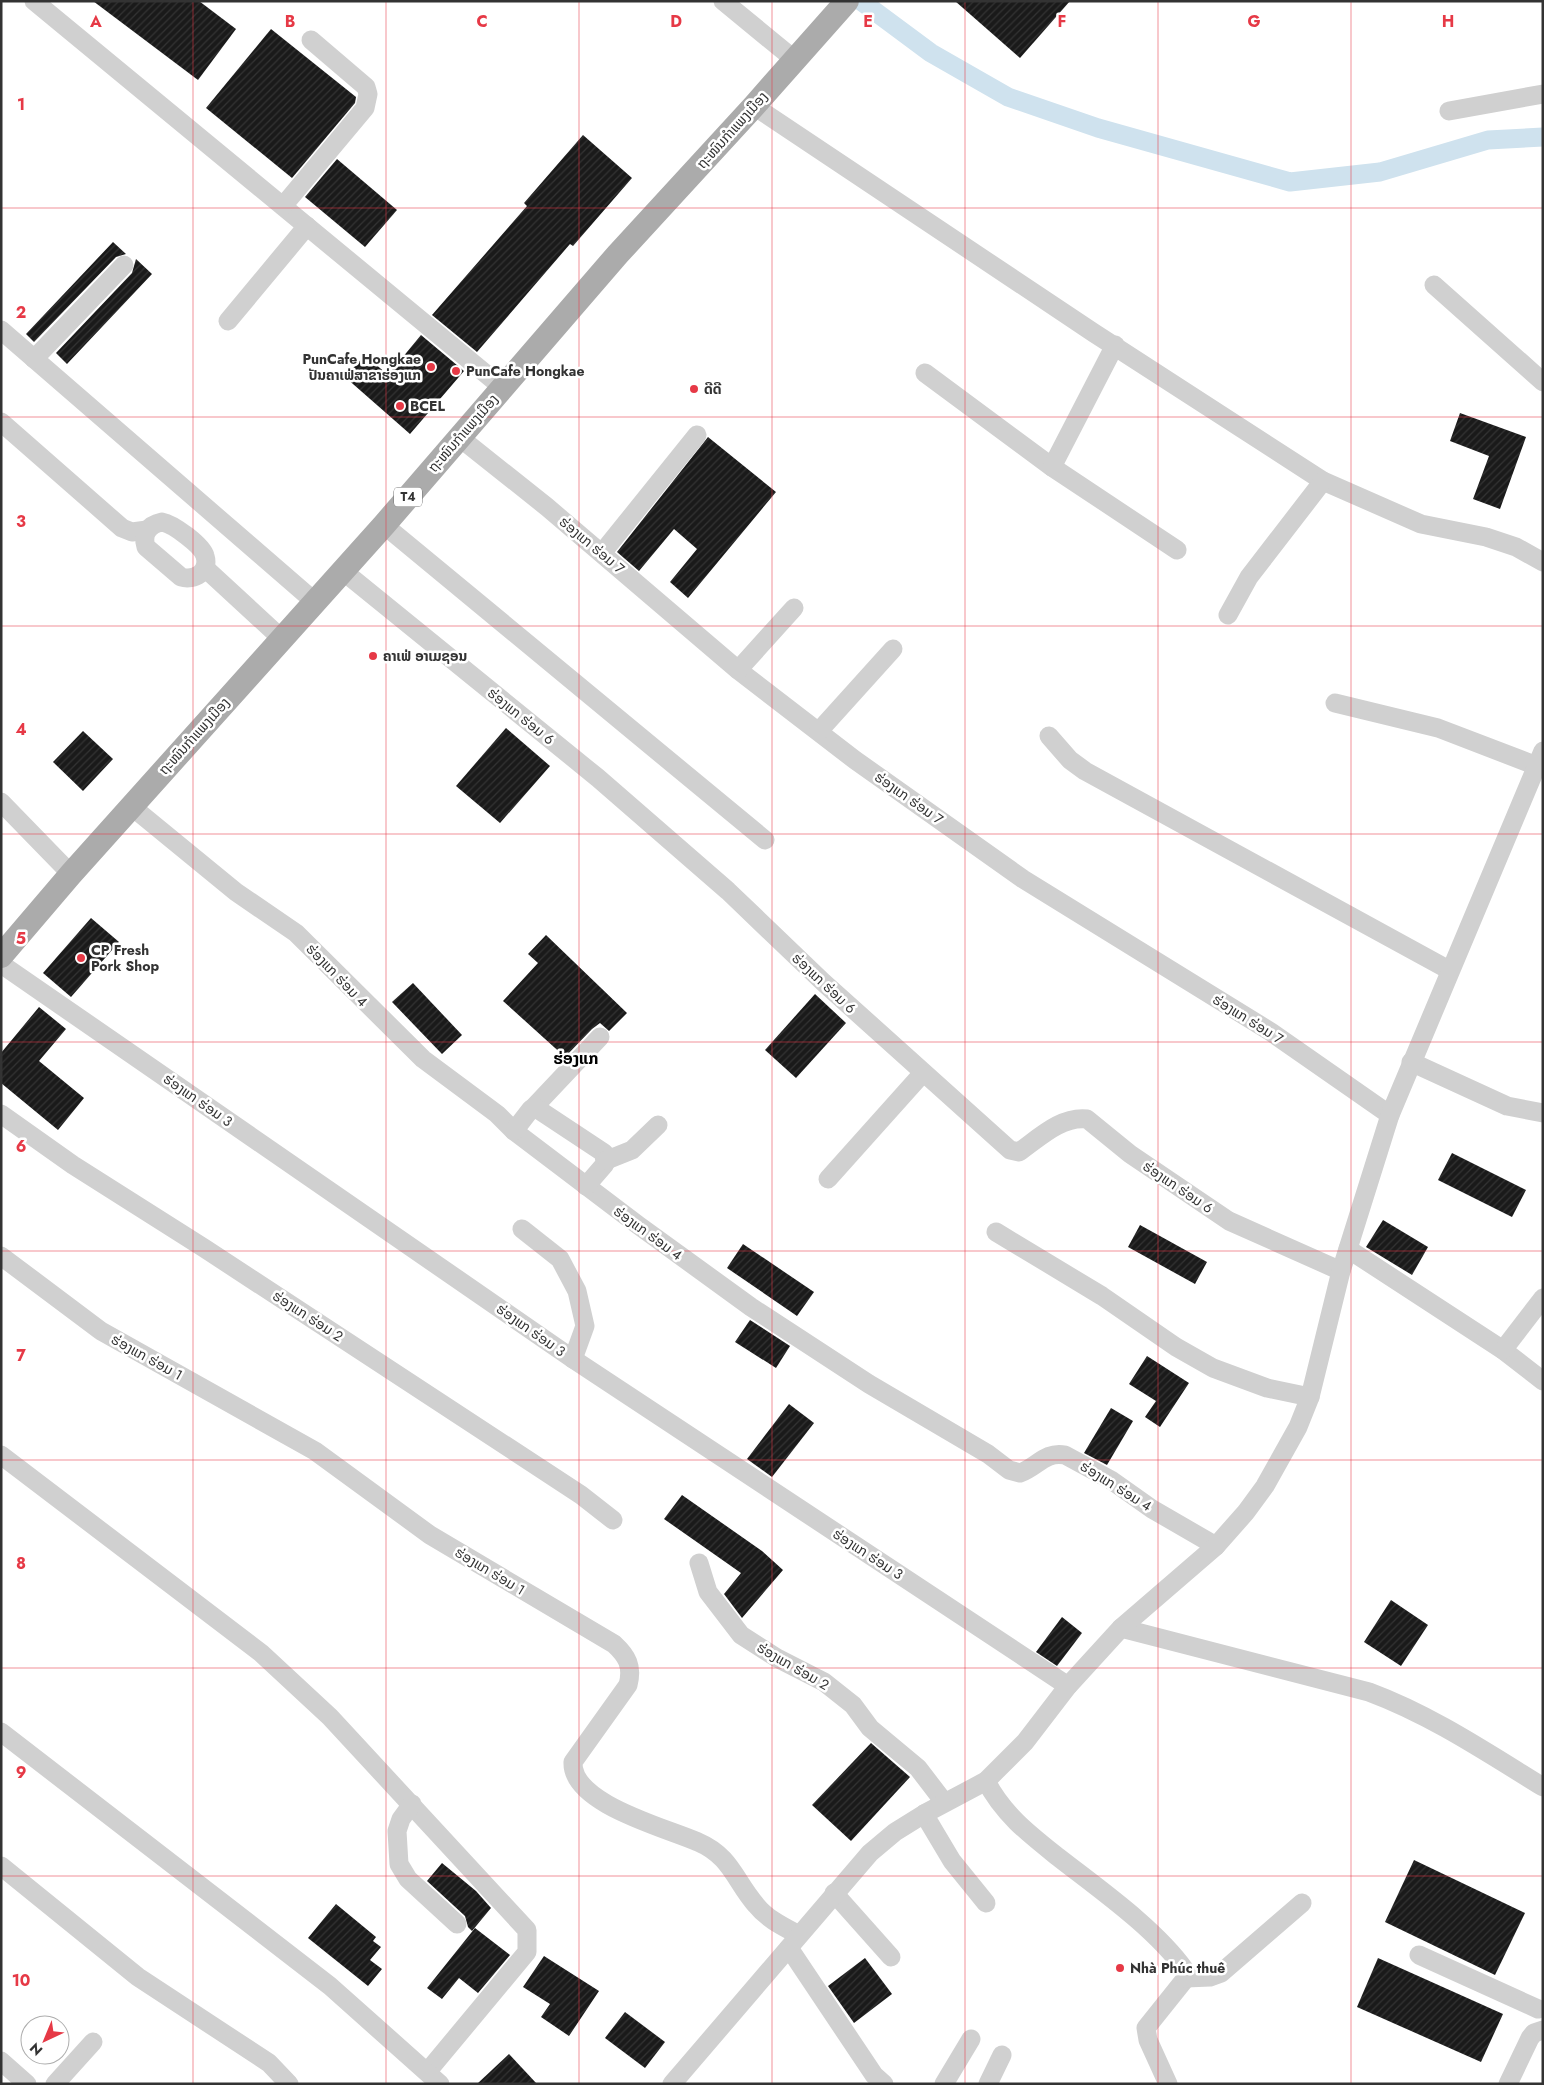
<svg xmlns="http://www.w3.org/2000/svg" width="1544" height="2085" viewBox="0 0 1544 2085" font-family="Jost,'Noto Sans Lao',sans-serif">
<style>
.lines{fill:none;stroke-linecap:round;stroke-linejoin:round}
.canal{stroke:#cfe2ee;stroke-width:19}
.building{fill:url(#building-hatch)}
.minor{stroke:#d0d0d0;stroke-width:19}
.major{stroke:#ababab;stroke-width:24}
.grid{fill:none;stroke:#e63946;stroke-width:1;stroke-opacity:0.55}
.poi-dot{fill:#e63946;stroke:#fff;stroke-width:2}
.labels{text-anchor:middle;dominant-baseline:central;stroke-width:5;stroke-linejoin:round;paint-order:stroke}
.shield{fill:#fff;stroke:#707070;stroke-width:1}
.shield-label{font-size:12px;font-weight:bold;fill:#333}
.street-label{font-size:14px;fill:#333;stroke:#fff}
.poi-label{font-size:14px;font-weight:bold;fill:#333;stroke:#fff;text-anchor:start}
.quarter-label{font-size:16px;font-weight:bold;fill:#000;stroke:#fff}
.grid-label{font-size:16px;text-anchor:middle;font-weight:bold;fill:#e63946;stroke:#fff;stroke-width:5;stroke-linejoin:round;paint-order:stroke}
</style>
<defs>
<pattern id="building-hatch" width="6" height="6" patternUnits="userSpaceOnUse" patternTransform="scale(1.25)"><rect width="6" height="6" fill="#1a1a1a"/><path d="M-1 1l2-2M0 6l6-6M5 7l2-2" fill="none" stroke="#333"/></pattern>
</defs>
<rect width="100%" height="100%" fill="#fff"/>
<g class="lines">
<path class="canal" d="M861,1L931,53L1008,97L1098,128L1290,182L1380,172L1488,140L1543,137"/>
</g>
<g class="building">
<path d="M93,1H199L236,29L198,80Z"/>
<path d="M955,1H1070L1020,58Z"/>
<path d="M271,29L356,97L355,103L292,178L206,108Z"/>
<path d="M583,135L632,178L573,246L570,244L477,352L432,315L527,206L524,203Z"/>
<path d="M337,159L397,210L365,247L305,197Z"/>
<path d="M113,242L126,254L116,257L34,342L26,334Z"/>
<path d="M136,259L152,274L67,364L56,353L132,273Z"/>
<path d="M421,335L464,371L410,434L345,377L365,355L388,375Z"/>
<path d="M1460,413L1526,437L1500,509L1473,499L1489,456L1450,441Z"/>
<path d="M708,437L776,492L688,598L670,582L697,549L674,529L639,571L617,552Z"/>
<path d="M506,728L550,766L500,823L456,786Z"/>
<path d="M83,731L113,759L83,791L53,762Z"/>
<path d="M91,918L119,942L71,997L43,973Z"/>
<path d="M546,935L627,1013L609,1031L600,1023L592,1029L565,1057L503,1001L538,963L528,954Z"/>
<path d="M413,983L462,1035L442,1054L392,1002Z"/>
<path d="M815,994L846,1023L796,1078L765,1050Z"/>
<path d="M39,1007L66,1029L39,1061L84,1098L58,1130L1,1083V1053Z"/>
<path d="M1452,1153L1526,1190L1512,1217L1438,1180Z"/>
<path d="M1383,1220L1428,1247L1412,1275L1366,1247Z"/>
<path d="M1140,1225L1207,1262L1195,1284L1128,1247Z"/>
<path d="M743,1244L814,1292L797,1316L727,1268Z"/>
<path d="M750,1320L790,1346L776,1368L735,1342Z"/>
<path d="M1147,1356L1189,1383L1160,1427L1145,1417L1156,1401L1129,1384Z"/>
<path d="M789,1404L814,1423L772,1477L747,1459Z"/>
<path d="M1111,1408L1133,1421L1107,1465L1084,1453Z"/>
<path d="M682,1495L762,1551L783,1570L742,1618L724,1594L741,1573L664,1519Z"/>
<path d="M1391,1600L1428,1625L1401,1666L1364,1642Z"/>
<path d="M1062,1617L1082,1633L1057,1666L1036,1652Z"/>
<path d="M871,1743L910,1777L851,1841L812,1805Z"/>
<path d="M1414,1860L1525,1913L1495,1975L1385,1922Z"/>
<path d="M442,1863L476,1891L491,1908L472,1931L468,1927L465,1916L427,1881Z"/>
<path d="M336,1904L376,1937L373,1941L381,1947L370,1960L382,1969L368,1986L308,1938Z"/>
<path d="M475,1928L510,1955L478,1993L459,1978L442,1999L427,1988Z"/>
<path d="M544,1956L599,1991L569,2036L541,2017L550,2004L523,1987Z"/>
<path d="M865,1958L892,1994L854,2023L828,1986Z"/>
<path d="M1378,1958L1503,2014L1481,2062L1357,2007Z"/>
<path d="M625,2012L665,2042L645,2068L605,2038Z"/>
<path d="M509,2054L537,2084H477Z"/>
</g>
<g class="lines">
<g class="minor">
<path d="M34,1L503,388"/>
<path d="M723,1L795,60"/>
<path d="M754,106L1094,333L1323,481L1421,524L1486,537L1516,547L1543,562"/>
<path d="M1449,111L1543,94"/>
<path d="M283,206L365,108L368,94L366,87L311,40"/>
<path d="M1434,285L1543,382"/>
<path d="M228,321L307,226"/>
<path d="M1,330L315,602"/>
<path d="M34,359L124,265"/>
<path d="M925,373L1052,467L1177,550"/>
<path d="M1,422L122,528L132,532L147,530"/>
<path d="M459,437L547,507L738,670L855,760L1023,879L1271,1032L1390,1115"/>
<path d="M1052,467L1115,345"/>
<path d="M162,522C173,524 202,545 205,556C210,572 194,581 181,577L146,547C142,534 148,525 162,522Z"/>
<path d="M384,525L765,840"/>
<path d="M602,553L697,435"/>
<path d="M205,568L282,639"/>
<path d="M343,571L598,778L728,891L823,982L1010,1150L1019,1152C1039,1138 1061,1116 1087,1119L1130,1154L1229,1221L1341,1271"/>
<path d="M1228,615L1249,577L1323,481"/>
<path d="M738,670L794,608"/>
<path d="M1335,703L1438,728L1537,766"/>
<path d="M819,731L893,649"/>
<path d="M1049,736L1070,760L1085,771L1449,970"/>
<path d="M1,802L71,874"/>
<path d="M131,806L236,892L296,933L423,1059L497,1114L514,1131L638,1225L751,1307L869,1384L988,1454L1009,1470L1020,1473C1037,1467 1045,1451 1065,1455L1111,1480L1152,1509L1216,1546"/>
<path d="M1,964L573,1359L1068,1686"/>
<path d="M1411,1062L1507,1106L1543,1113"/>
<path d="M533,1108L600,1037"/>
<path d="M1,1114L73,1165L204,1248L581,1495L613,1520"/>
<path d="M514,1131L531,1109L536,1108L604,1153L605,1164L586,1186"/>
<path d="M607,1160L632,1150L658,1125"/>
<path d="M828,1179L922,1074"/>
<path d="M522,1229L560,1259L577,1291L585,1326L573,1359"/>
<path d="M996,1232L1102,1296L1176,1347L1213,1368L1267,1388L1310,1397"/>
<path d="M1348,1249L1503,1350L1543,1381"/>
<path d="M1,1256L101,1331L315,1451L430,1535L614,1644C627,1656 633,1666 628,1685L573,1762C571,1804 667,1828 698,1842C731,1856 735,1881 756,1905C767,1919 784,1927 799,1935"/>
<path d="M1503,1350L1543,1298"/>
<path d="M1,1455L261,1653L330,1717L527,1930V1952L428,2071"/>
<path d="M699,1563L708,1592L741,1635L777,1658L824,1682L853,1705L870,1728L918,1768L944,1802"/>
<path d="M1121,1628L1369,1692C1431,1715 1486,1752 1543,1787"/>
<path d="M1,1732L330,1986L440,2084"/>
<path d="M986,1781C1003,1814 1029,1834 1058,1857C1099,1889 1155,1928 1185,1970L1186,1978L1146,2028L1148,2040L1168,2084"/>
<path d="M412,1804L401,1819L397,1831L399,1864L408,1879L457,1924"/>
<path d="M924,1814L952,1861L986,1903"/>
<path d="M1,1866L138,1977L269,2063L289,2084"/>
<path d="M834,1893L891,1957"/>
<path d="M789,1948L874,2075L884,2084"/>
<path d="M1419,1955L1538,2009"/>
<path d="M1186,1978L1210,1977L1221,1973L1302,1903"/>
<path d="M1,2061L27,2084"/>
<path d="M55,2084L93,2042"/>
<path d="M672,2084L870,1853L895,1832L924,1814L986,1781L1025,1742L1068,1686L1121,1628L1216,1546L1246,1512L1265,1486L1298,1427L1310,1397L1341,1271L1390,1115L1543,751"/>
<path d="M944,2084L971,2039"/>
<path d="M988,2084L1002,2055"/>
<path d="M1508,2084L1530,2038L1534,2033L1543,2030"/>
</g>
<path class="major" d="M1,956L71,874L384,525L618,254L754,106L847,1"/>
</g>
<path class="grid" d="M193,1V2084M386,1V2084M579,1V2084M772,1V2084M965,1V2084M1158,1V2084M1351,1V2084M1,208H1543M1,417H1543M1,626H1543M1,834H1543M1,1042H1543M1,1251H1543M1,1460H1543M1,1668H1543M1,1876H1543"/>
<g class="poi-dot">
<circle cx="431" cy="367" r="5"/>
<circle cx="456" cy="371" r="5"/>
<circle cx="694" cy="389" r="5"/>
<circle cx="400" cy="406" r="5"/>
<circle cx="373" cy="656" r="5"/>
<circle cx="81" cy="958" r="5"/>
<circle cx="1120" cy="1968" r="5"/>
</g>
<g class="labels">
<rect class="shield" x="394" y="487.5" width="28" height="19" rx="4"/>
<g class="shield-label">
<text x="408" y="497">T4</text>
</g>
<g class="street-label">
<text transform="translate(732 130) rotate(-48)">ຖະໜົນກຳແພງເມືອງ</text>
<text transform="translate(463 433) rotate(-49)">ຖະໜົນກຳແພງເມືອງ</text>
<text transform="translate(592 545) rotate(40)">ຮ່ອງແກ ຮ່ອມ 7</text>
<text transform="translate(521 716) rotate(39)">ຮ່ອງແກ ຮ່ອມ 6</text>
<text transform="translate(194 736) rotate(-48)">ຖະໜົນກຳແພງເມືອງ</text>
<text transform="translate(909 798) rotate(35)">ຮ່ອງແກ ຮ່ອມ 7</text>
<text transform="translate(337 975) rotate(46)">ຮ່ອງແກ ຮ່ອມ 4</text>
<text transform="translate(824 983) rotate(43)">ຮ່ອງແກ ຮ່ອມ 6</text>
<text transform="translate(1248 1019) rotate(32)">ຮ່ອງແກ ຮ່ອມ 7</text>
<text transform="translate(198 1100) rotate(35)">ຮ່ອງແກ ຮ່ອມ 3</text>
<text transform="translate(1178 1187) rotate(34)">ຮ່ອງແກ ຮ່ອມ 6</text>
<text transform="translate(648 1233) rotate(36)">ຮ່ອງແກ ຮ່ອມ 4</text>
<text transform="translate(308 1316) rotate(33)">ຮ່ອງແກ ຮ່ອມ 2</text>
<text transform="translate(531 1330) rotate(35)">ຮ່ອງແກ ຮ່ອມ 3</text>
<text transform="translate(147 1357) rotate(29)">ຮ່ອງແກ ຮ່ອມ 1</text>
<text transform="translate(1116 1486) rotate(32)">ຮ່ອງແກ ຮ່ອມ 4</text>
<text transform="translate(868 1554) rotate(33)">ຮ່ອງແກ ຮ່ອມ 3</text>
<text transform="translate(490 1571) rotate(31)">ຮ່ອງແກ ຮ່ອມ 1</text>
<text transform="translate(793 1666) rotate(30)">ຮ່ອງແກ ຮ່ອມ 2</text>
</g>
<g class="poi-label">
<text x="421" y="359" text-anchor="end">PunCafe Hongkae<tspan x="421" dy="16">ປັນຄາເຟ່ສາຂາຮ່ອງແກ</tspan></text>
<text x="466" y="371">PunCafe Hongkae</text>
<text x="704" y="389">ດີດີ</text>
<text x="410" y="406">BCEL</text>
<text x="383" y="656">ຄາເຟ່ ອາເມຊອນ</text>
<text x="91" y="950">CP Fresh<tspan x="91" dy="16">Pork Shop</tspan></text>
<text x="1130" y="1968">Nhà Phúc thuê</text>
</g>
<g class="quarter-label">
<text x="576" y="1058">ຮ່ອງແກ</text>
</g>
</g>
<g class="grid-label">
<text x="96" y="27">A</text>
<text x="290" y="27">B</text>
<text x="482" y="27">C</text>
<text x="676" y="27">D</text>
<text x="868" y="27">E</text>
<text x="1062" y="27">F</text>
<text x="1254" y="27">G</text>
<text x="1448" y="27">H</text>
<text x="21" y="110">1</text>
<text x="21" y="318">2</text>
<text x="21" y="527">3</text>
<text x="21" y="735">4</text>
<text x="21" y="944">5</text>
<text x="21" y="1152">6</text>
<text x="21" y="1361">7</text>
<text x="21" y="1569">8</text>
<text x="21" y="1778">9</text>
<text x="21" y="1986">10</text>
</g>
<rect width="1544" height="2085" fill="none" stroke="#333333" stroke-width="5"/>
<g transform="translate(45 2040) rotate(224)"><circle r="24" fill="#ffffff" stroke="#adadad"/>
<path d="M0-4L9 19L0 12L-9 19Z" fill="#e63946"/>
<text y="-8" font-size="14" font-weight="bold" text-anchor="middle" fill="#333333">N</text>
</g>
</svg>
